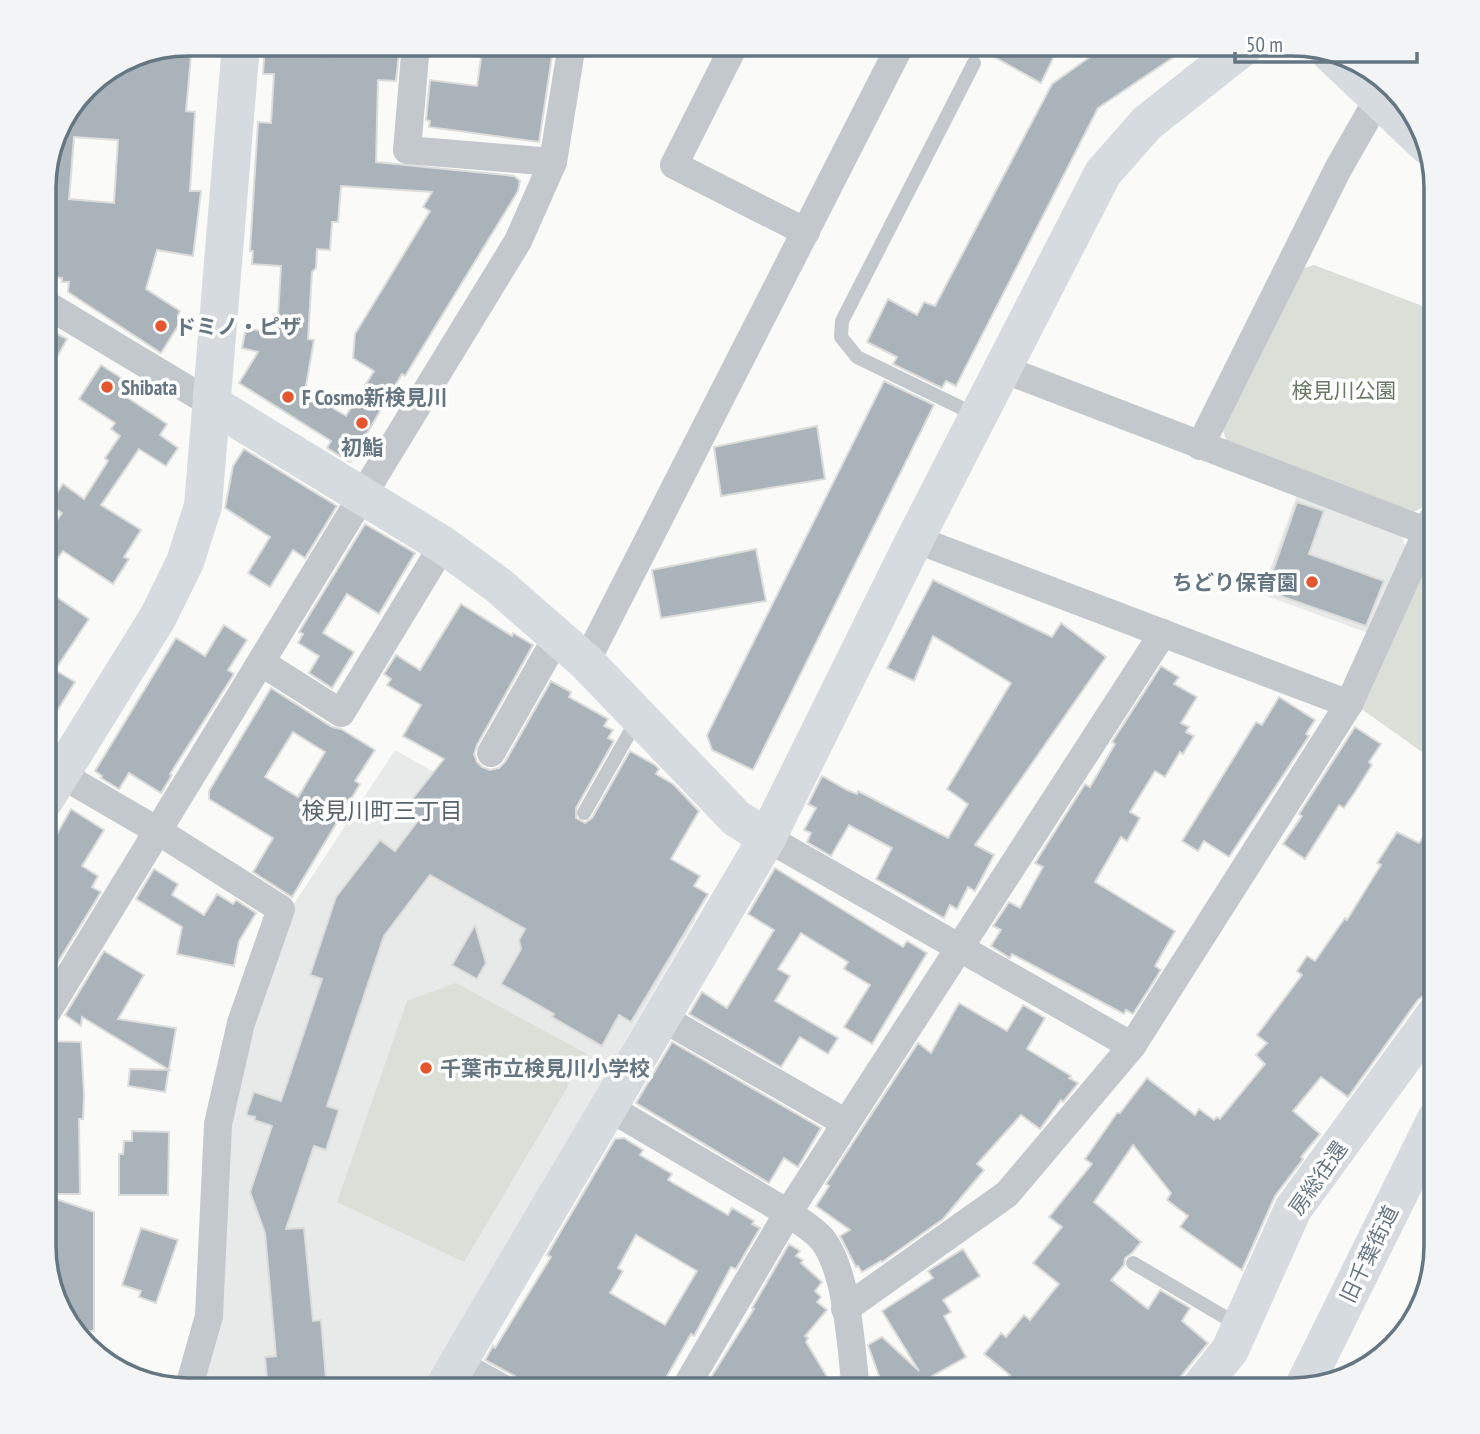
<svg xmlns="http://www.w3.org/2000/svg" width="1480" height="1434" viewBox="0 0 1480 1434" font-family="'PT Sans Narrow','Noto Sans JP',sans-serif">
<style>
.built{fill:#e8e9e9}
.green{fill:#dadfd7}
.building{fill:#aab3b9;stroke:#dcdcda;stroke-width:2;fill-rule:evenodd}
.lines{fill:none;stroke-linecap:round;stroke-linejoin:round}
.lane{stroke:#c3c8cc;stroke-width:14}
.street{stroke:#c3c8cc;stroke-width:28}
.secondary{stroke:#d6dbdf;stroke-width:38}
.poi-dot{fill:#e4572e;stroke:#fff;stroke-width:2.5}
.labels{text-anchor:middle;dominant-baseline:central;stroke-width:7;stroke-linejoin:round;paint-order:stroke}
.poi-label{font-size:21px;font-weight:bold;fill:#657683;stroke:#fff;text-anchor:start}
.park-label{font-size:21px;fill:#687a64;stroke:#fff}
.street-label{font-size:21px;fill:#657683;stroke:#fff}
.neighbourhood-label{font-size:23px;fill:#57646e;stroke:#fff}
.rim{fill:none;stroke:#657683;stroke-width:3.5}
</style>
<rect width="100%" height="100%" fill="#fafaf8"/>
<g class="built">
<path d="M1297,495L1400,532L1407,550L1371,634L1261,594Z"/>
<path d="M395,750L696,919L477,1295L419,1390H198L229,1126L259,1010L294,904Z"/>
</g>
<g class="green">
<path d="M1314,265L1436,311V484L1428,505L1411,513L1228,445L1222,427L1301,269Z"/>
<path d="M1416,575L1436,583V762L1356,705Z"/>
<path d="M456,983L587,1054L464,1262L337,1202L407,1001Z"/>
</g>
<g class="building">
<path d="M483,44H523L522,53L552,56L539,142L429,127L430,121L426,120L430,80L477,86Z"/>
<path d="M971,44H1060L1041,83Z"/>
<path d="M1108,44H1193L1098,108L956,386L946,381L942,388L893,364L897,357L867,342L888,299L917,315L924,302L935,306L1052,84Z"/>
<path d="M265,45L294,47L293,54L335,57L336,49L399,52L396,81L378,80L376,162L514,176L520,181L518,191L405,376L402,374L350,462L327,448L331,441L239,383L258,352L242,348L246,328L277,334L281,266L252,264L253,251H250L258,122L271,123L274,74H263ZM341,186L432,192L423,207L430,211L355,334L353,358L374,371L346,416L305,391L314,340L308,339L312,272L316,268L317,249L330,250L332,222H338Z"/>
<path d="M158,52L191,55L186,111L195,112L190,191H201L193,256L157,250L146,289L180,311L178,315L183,318L161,353L68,292L69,282H62V278L44,276V178L58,125L77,101V113L78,104L83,105L84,91L93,80L133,55H158ZM74,137L118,140L114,203L69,199Z"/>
<path d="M44,327L67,339L44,381Z"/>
<path d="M101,365L132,385L125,396L167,424L160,435L178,448L166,466L139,449L101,505L141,530L124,557L129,559L113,584L63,551L58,558L44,548V539L62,513L49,504L63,484L84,499L108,461L105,458L120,436L111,429L115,423L79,399Z"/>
<path d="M884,381L934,405L753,770L712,750L707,735Z"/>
<path d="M817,426L825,479L721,496L714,447Z"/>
<path d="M244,449L337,506L305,558L293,550L270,587L248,573L270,537L225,508L233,466Z"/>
<path d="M1297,502L1324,511L1309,554L1384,581L1366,626L1266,591Z"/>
<path d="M365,524L415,553L379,614L347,594L323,633L354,652L332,688L309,673L319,656L298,643L303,634L299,632Z"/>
<path d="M756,549L766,601L661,618L652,570Z"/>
<path d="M933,580L1052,637L1061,623L1106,657L975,845L994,855L975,891L968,887L957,909L950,905L944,918L876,879L892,848L849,825L831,856L807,842L811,833L804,830L816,808L808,804L822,776L847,790L857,794L858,791L948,838L968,804L947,789L1011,683L933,636L914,681L887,668Z"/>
<path d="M52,594L89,619L55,670L75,682L44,732V606Z"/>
<path d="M461,604L512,636L513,633L533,645L477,745L474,754L477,762L482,767L490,770L499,768L505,762L551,681L571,692L569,697L608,719L604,726L613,730L608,738L614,741L576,808V818L585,823L592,818L630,751L655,765L659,769L656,774L673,784L699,811L671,859L700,876L694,886L708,894L631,1022L619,1015L602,1046L552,1017L554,1014L501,984L521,949L519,940L525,929L430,875L384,936L327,1106L339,1110L326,1150L314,1146L286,1229L304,1228L313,1321L321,1320L327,1390H268L265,1357L276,1356L265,1233L250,1192L272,1126L254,1120L255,1117L246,1115L254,1092L281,1101L322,979L310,975L336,897L380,840L395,851L420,818L406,807L444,759L403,736L421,705L387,685L391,679L384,674L396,655L420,670Z"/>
<path d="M224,625L247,640L228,670L234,674L170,774L172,775L161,793L129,773L119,789L101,778L102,776L95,771L176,638L205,656Z"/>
<path d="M1161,666L1179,677L1174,684L1197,697L1181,723L1189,727L1186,732L1194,736L1183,754L1180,752L1165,777L1155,771L1130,812L1140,818L1127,841L1121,837L1095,882L1175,931L1155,966L1161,970L1133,1014L1126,1010L1124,1014L1012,954L1010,958L991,946L1001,930L993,926L1009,902L1020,908L1043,867L1035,863L1085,784L1090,787L1115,744L1112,742Z"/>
<path d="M271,688L332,727L341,729L375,750L355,781L360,784L292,897L253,872L273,838L209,799V791ZM293,732L325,752L298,797L265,777Z"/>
<path d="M1279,697L1315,720L1306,734L1309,736L1229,857L1204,841L1198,851L1182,841L1256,722L1262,725Z"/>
<path d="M1355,727L1381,744L1369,762L1372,765L1355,792L1344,808L1339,805L1305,859L1283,844L1302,816L1299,814Z"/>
<path d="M71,809L104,830L82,866L98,876L92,887L101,892L48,978L44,975V857Z"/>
<path d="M1436,818V991L1427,993L1418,1000L1348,1097L1321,1077L1293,1111L1320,1134L1301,1157L1303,1159L1275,1196L1242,1270L1180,1227L1188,1216L1167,1200L1171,1193L1133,1145L1094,1202L1141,1242L1132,1253L1125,1258L1124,1265L1111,1280L1148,1309L1160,1290L1190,1308L1182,1321L1208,1343L1181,1376L1177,1385L1172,1380L1164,1390H996L1010,1375L984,1354L1001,1333L1006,1337L1024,1315L1030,1320L1059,1284L1033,1263L1062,1227L1049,1217L1092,1164L1085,1159L1117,1113H1120L1147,1078L1195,1115L1199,1109L1214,1120L1217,1117L1220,1119L1265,1064L1256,1055L1267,1043L1257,1035L1302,975L1297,971L1307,956L1315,961L1345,918L1347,920L1381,865L1377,863L1397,832L1419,843Z"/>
<path d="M775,868L903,947L907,941L927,953L872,1044L844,1027L870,985L844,969L848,962L801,933L778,969L790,976L775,1001L838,1038L828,1054L800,1037L781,1067L689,1014L702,992L727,1008L774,930L748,914Z"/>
<path d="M154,869L178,884L172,895L204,915L217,894L233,904L236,900L256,913L239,941L234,966L177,954L182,927L136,899Z"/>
<path d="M475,925L486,963L477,979L452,965Z"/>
<path d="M104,951L144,975L118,1019L176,1028L165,1092L128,1086L130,1069L169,1070L82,1017L81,1026L65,1015Z"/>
<path d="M959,1003L1007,1031L1023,1005L1045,1018L1027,1049L1071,1076L1069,1078L1078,1083L1063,1102L1061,1100L1040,1129L1021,1115L977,1164L984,1170L943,1219L882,1262L881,1261L862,1272L858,1266L856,1267L840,1236L850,1230L816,1206L829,1186L826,1184L918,1043L931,1053Z"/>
<path d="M44,1041L81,1042L84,1095L83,1119H79L80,1194H47V1169H44Z"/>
<path d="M672,1042L821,1128L798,1167L784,1158L769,1183L636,1103Z"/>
<path d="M132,1131L169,1132L168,1195H119V1154H123L124,1141H132Z"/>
<path d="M624,1138L643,1150L640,1155L672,1174L668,1180L728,1215L732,1208L754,1221L752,1224L760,1228L736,1269L731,1267L694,1336L691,1334L659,1390H613L593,1378L586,1390H523L521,1382L515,1376L485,1360L493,1346L495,1348L551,1257L547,1255L615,1139ZM636,1235L697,1271L665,1325L610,1293L623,1271L618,1268Z"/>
<path d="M47,1196L94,1212V1331H73L55,1301L46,1260Z"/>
<path d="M141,1228L178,1240L156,1303L139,1297L141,1291L122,1285Z"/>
<path d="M789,1244L800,1251L796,1256L803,1260L801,1263L822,1282L815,1291L821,1297L817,1302L827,1310L805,1336L808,1338L806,1342L829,1380L813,1390H746L731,1381L725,1390H703L754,1309L752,1308Z"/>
<path d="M963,1249L980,1276L943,1300L951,1312L944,1316L966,1357L907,1390H884L868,1345L882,1337L919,1371L882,1311L933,1278L928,1271Z"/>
</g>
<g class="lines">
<g class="lane">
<path d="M974,63L842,321L841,337L857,357L978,416"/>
<path d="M584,813L638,718"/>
<path d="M1133,1263L1240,1326"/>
</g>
<g class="street">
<path d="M416,44L407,150L553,162"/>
<path d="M735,44L674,165L806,232"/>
<path d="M44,303L212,404"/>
<path d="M1003,369L1428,532"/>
<path d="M1200,446L1338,169L1378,99"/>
<path d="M915,539L1349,704"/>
<path d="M586,662L901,44"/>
<path d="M262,663L341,713L443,545"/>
<path d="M491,753L557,637"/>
<path d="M60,774L158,831L281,909L241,1023L218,1124L209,1316L188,1390"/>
<path d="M767,838L1132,1046"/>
<path d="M44,1017L518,241L553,162L572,44"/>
<path d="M661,1017L846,1123"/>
<path d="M608,1107L788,1213C800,1221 812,1228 822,1239C848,1271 851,1349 856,1390"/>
<path d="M845,1309L1007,1194L1132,1046L1349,704L1436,512"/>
<path d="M459,1364L506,1390"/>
<path d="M684,1390L788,1213L1163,633"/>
</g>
<g class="secondary">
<path d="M1328,51L1428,146"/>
<path d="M212,404L443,545L498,585L586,662L736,818L767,838"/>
<path d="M44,801L158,617L185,562L203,506L241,44"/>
<path d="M1303,1388L1436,1119"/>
<path d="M442,1390L767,838L915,539L1103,173L1147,123L1247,44"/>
<path d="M1198,1390L1230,1350L1293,1209L1436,1013"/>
</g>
</g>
<g class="poi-dot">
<circle cx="161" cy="326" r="7"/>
<circle cx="107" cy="387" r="7"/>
<circle cx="288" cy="397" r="7"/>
<circle cx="362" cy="423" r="7"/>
<circle cx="1312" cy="582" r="7"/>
<circle cx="426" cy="1068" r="7"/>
</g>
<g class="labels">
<g class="poi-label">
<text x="175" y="326">ドミノ・ピザ</text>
<text x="121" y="387">Shibata</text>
<text x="302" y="397">F Cosmo新検見川</text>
<text x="362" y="447" text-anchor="middle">初鮨</text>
<text x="1298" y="582" text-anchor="end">ちどり保育園</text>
<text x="440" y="1068">千葉市立検見川小学校</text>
</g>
<g class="park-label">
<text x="1344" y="390">検見川公園</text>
</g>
<g class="street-label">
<text transform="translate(1318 1178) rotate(-55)">房総往還</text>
<text transform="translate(1369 1254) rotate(-64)">旧千葉街道</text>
</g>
<g class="neighbourhood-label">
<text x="382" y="810">検見川町三丁目</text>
</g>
</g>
<path d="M0 0H1480V1434H0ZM188 56H1292A132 132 0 0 1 1424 188V1246A132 132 0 0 1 1292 1378H188A132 132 0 0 1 56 1246V188A132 132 0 0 1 188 56Z" fill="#f3f4f5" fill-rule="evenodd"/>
<path class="rim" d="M188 56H1292A132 132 0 0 1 1424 188V1246A132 132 0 0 1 1292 1378H188A132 132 0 0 1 56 1246V188A132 132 0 0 1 188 56Z"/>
<path d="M1235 52v10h182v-10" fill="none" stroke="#657683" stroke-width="3.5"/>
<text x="1246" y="52" font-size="21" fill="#657683" stroke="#ffffff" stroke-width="5" paint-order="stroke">50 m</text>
</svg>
